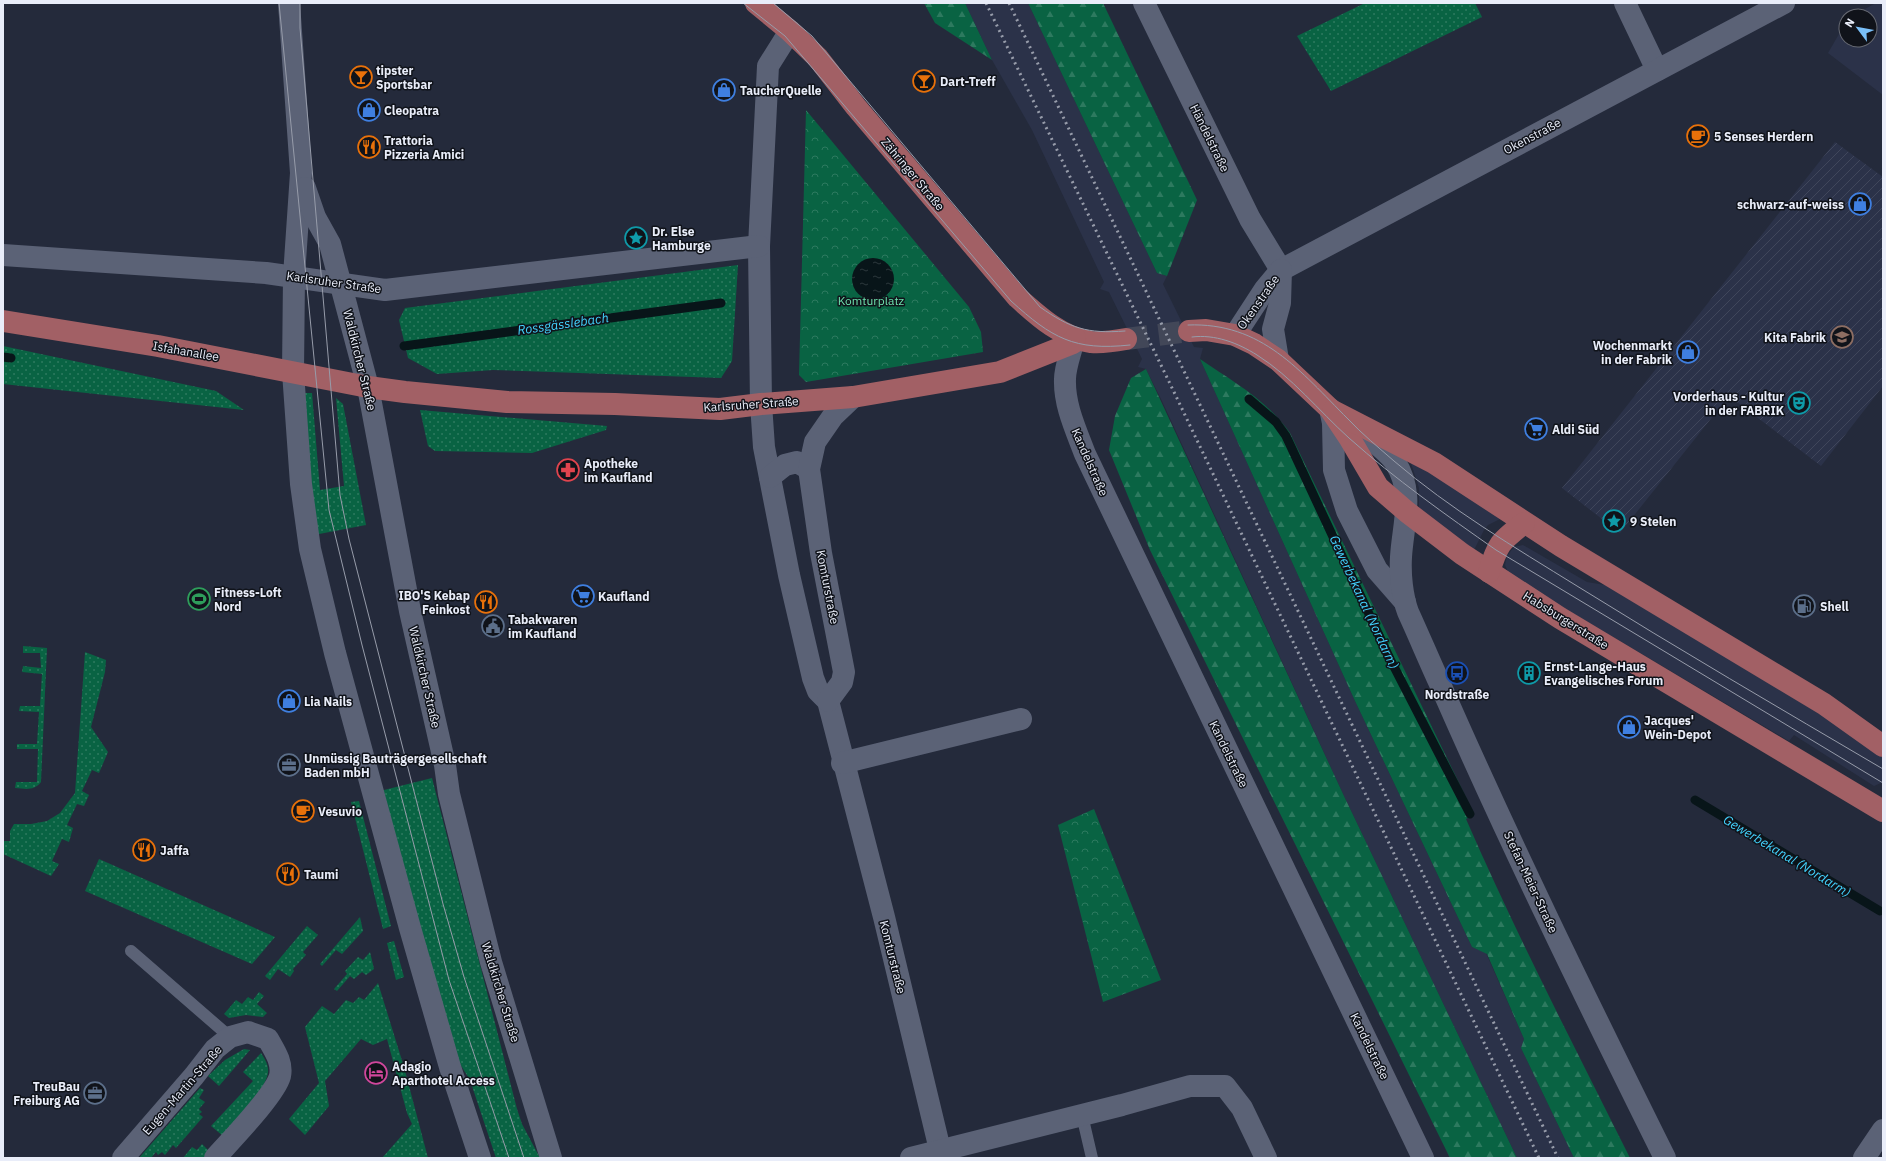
<svg xmlns="http://www.w3.org/2000/svg" width="1886" height="1161" viewBox="0 0 1886 1161" font-family="'IBM Plex Sans',sans-serif">
<style>
.industrial{fill:url(#industrial-furrows)}
.built{fill:#2b3249}
.grass{fill:url(#grass-dots)}
.forest{fill:url(#forest-firs)}
.park{fill:url(#park-crowns)}
.water{fill:url(#water-ripples)}
.lines{fill:none;stroke-linecap:round;stroke-linejoin:round}
.stream{stroke:#081519;stroke-width:9}
.primary-tunnel{stroke:#424758;stroke-width:22;stroke-dasharray:22 11;stroke-linecap:butt}
.lane{stroke:#5b6276;stroke-width:12}
.street{stroke:#5b6276;stroke-width:22}
.secondary{stroke:#5b6276;stroke-width:22}
.primary{stroke:#a26065;stroke-width:22}
.tram{stroke:#979caa;stroke-width:1}
.rail{stroke:#979caa;stroke-width:3;stroke-dasharray:2 4;stroke-linecap:butt}
.labels{text-anchor:middle;dominant-baseline:central;stroke-width:3;stroke-linejoin:round;paint-order:stroke}
.poi-label{font-size:12px;font-weight:bold;fill:#e9edf9;stroke:#10131a;text-anchor:start}
.street-label{font-size:12px;fill:#e9edf9;stroke:#10131a}
.park-label{font-size:12px;fill:#6ee4af;stroke:#10131a}
.water-label{font-size:13px;font-style:italic;fill:#43d3fe;stroke:#10131a}
</style>
<defs>
<pattern id="industrial-furrows" width="10" height="10" patternUnits="userSpaceOnUse"><rect width="10" height="10" fill="#2b3249"/><path d="M-1 1l2-2M0 10L10 0M9 11l2-2" fill="none" stroke="#40465b"/></pattern>
<pattern id="grass-dots" width="8" height="8" patternUnits="userSpaceOnUse"><rect width="8" height="8" fill="#096343"/><path d="M2 2h.1M6 6h.1" fill="none" stroke="#2d7a5f" stroke-width="1.8" stroke-linecap="round"/></pattern>
<pattern id="forest-firs" width="22" height="20" patternUnits="userSpaceOnUse"><rect width="22" height="20" fill="#096343"/><path d="M5 1l3.5 6h-7zM16 11l3.5 6h-7z" fill="#2d7a5f"/></pattern>
<pattern id="park-crowns" width="20" height="18" patternUnits="userSpaceOnUse"><rect width="20" height="18" fill="#096343"/><path d="M2 6a3 3 0 1 1 6 0M12 15a3 3 0 1 1 6 0" fill="none" stroke="#2d7a5f"/></pattern>
<pattern id="water-ripples" width="26" height="14" patternUnits="userSpaceOnUse"><rect width="26" height="14" fill="#081519"/><path d="M2 4q2-2 4 0t4 0M15 11q2-2 4 0t4 0" fill="none" stroke="#2c373b"/></pattern>
</defs>
<rect width="100%" height="100%" fill="#242a3b"/>
<path class="industrial" d="M1835,142L1883,177V386L1821,466L1729,396L1620,533L1562,488Z"/>
<g class="built">
<path d="M965,3H1028L1157,273L1167,276L1163,284L1194,347L1203,348L1200,359L1355,701L1472,947L1486,953L1524,1039L1521,1048L1574,1158H1517L1344,796L1161,399L1146,369L1138,367L1142,359L1109,292L1100,289L1104,282L1032,130L992,60Z"/>
<path d="M1876,3H1883V95L1828,53L1846,22V40H1870V16H1852Z"/>
<path d="M1409,457L1500,519L1488,525L1484,530L1473,552L1419,512V488Z"/>
<path d="M1523,545L1587,582L1605,585L1815,708L1883,757V782L1874,786L1794,735L1789,741L1615,638L1511,578L1505,565L1507,556L1514,547Z"/>
</g>
<g class="grass">
<path d="M1365,3H1475L1482,17L1331,91L1297,36Z"/>
<path d="M738,265L732,361L721,378L493,370L437,374L408,358L399,320L405,308Z"/>
<path d="M3,346L216,391L244,410L3,384Z"/>
<path d="M304,393H312L320,490L344,486L336,398L343,404L366,525L314,535Z"/>
<path d="M420,410L607,426L606,430L532,453L435,451L428,446Z"/>
<path d="M23,646L47,648L41,782C34,791 26,789 15,788L16,782H37L38,749H17V744H37L39,712L19,711L20,706H40L42,674L22,672L23,666L41,668L40,653H23Z"/>
<path d="M85,652L106,660L105,672L91,727L108,752L99,773L92,770L82,791L89,795L84,806L77,804L67,825L73,828L69,842L62,839L52,861L59,864L51,876L3,854V841H10V831L14,824H31L47,821L60,813L75,793Z"/>
<path d="M432,778L517,1109L522,1124L540,1158H496L470,1080L455,1056L380,791Z"/>
<path d="M359,801L391,926L383,929L351,802Z"/>
<path d="M99,859L275,937L252,964L85,891Z"/>
<path d="M360,917L363,931L342,954L336,950L322,966L320,964Z"/>
<path d="M307,926L318,935L303,952L306,955L293,969L294,971L290,977L278,969L270,980L265,976Z"/>
<path d="M394,941L404,977L396,980L387,943Z"/>
<path d="M370,952L374,969L366,975L362,972L354,979L350,976L337,991L334,989L347,974L345,971L358,957L363,960Z"/>
<path d="M378,983L404,1067L428,1158H382L412,1124L407,1113L387,1039L373,1045L361,1039L325,1081L329,1106L305,1135L289,1119L319,1083L305,1027L322,1006L334,1014L346,1000L353,1003L359,997L364,1000Z"/>
<path d="M259,992L264,996L257,1004L267,1013L263,1017L246,1015L229,1018L224,1014L236,1000L242,1004L248,997L253,1000Z"/>
<path d="M244,1049L250,1050L219,1086L208,1076L225,1060Z"/>
<path d="M261,1053C265,1059 269,1066 268,1073C265,1091 235,1122 223,1136L211,1126L253,1081L243,1072Z"/>
<path d="M200,1088L204,1090L199,1098L205,1102L199,1109L202,1112L199,1114L203,1117L176,1148L173,1145L165,1155L162,1152L158,1155L156,1152L151,1158H139Z"/>
<path d="M202,1144L210,1152L205,1158H183L192,1147L197,1150Z"/>
</g>
<g class="forest">
<path d="M924,3H965L992,60L935,23Z"/>
<path d="M1028,3H1103L1197,200L1167,276L1157,273Z"/>
<path d="M1200,359C1232,381 1267,400 1290,433L1474,814L1466,819C1516,934 1574,1046 1630,1158H1574L1521,1048L1524,1039L1487,954L1472,947L1355,701Z"/>
<path d="M1146,369L1344,796L1517,1158H1450L1150,550L1109,450L1115,416L1131,378Z"/>
</g>
<g class="park">
<path d="M806,110L969,307L981,332L983,352L806,382L799,375Z"/>
<path d="M1094,809L1161,980L1103,1002L1058,825Z"/>
</g>
<circle class="water" cx="873" cy="279" r="21"/>
<g class="lines">
<g class="stream">
<path d="M404,346L721,303"/>
<path d="M3,357L11,358"/>
<path d="M1249,399L1276,422L1286,436L1390,659L1470,814"/>
<path d="M1695,800L1880,911"/>
</g>
<path class="primary-tunnel" d="M1126,339L1189,331"/>
<g class="lane">
<path d="M131,951L230,1037"/>
<path d="M1082,1115L1092,1158"/>
</g>
<g class="street">
<path d="M1144,3L1250,219L1281,270"/>
<path d="M1625,3L1657,70"/>
<path d="M790,31L768,66L759,246L761,404L764,447L789,575L813,678L818,691L828,701L884,917L942,1158"/>
<path d="M3,255L266,273L385,290L759,246"/>
<path d="M1235,335L1265,289L1281,270L1784,3"/>
<path d="M1073,343C1070,355 1065,368 1065,379C1064,405 1076,430 1085,454L1423,1158"/>
<path d="M1278,360L1273,329L1280,303L1281,270"/>
<path d="M770,477L785,465L797,462L809,469"/>
<path d="M828,701L842,682L844,672L821,553L809,469L815,442L833,416L853,397"/>
<path d="M842,763L1021,719"/>
<path d="M123,1158L194,1076L215,1049L230,1037L248,1032L268,1039C274,1050 283,1062 280,1076C275,1095 230,1141 215,1158"/>
<path d="M911,1158L1122,1105L1190,1086H1225L1242,1108L1266,1158"/>
<path d="M1864,1158L1883,1130"/>
</g>
<g class="secondary">
<path d="M289,3L301,173L294,276L293,372L301,484L310,549L335,653L410,928L450,1067L480,1158"/>
<path d="M305,188L315,217L330,244L368,387L410,611L445,765L449,794L491,962L551,1158"/>
<path d="M1330,409L1333,423L1334,470L1347,511L1377,570L1405,602"/>
<path d="M1356,427C1367,436 1388,452 1395,462C1415,493 1403,523 1401,557C1400,574 1402,596 1408,612C1419,636 1429,660 1440,684C1510,844 1587,1001 1665,1158"/>
</g>
<g class="primary">
<path d="M756,3L790,31L818,58L856,107L1017,297C1038,316 1062,338 1091,342C1103,343 1115,341 1126,339"/>
<path d="M3,321L158,346L368,387L405,392L507,402L615,404L720,409L761,404L853,397L1000,372L1073,343L1075,338"/>
<path d="M1189,331L1206,330L1235,335L1254,344L1278,360L1330,409L1350,439L1378,487L1407,512L1462,554L1560,618L1883,811"/>
<path d="M1333,411L1434,463L1561,546L1824,704L1883,746"/>
<path d="M1489,572C1498,543 1500,542 1524,523"/>
</g>
<g class="tram">
<path d="M279,3L329,510L362,645L449,980L509,1158"/>
<path d="M300,3V28L340,495L349,539L443,904L464,977L524,1158"/>
<path d="M743,3L785,36L1011,301C1052,338 1074,351 1130,345"/>
<path d="M773,3L812,36L1040,307C1070,328 1087,334 1125,331"/>
<path d="M1188,325C1262,322 1300,371 1348,419C1362,434 1378,447 1394,461C1450,509 1514,547 1577,586C1678,649 1781,709 1883,769"/>
<path d="M1192,337C1215,334 1238,343 1257,355C1292,377 1319,411 1349,438C1395,479 1446,515 1496,550L1883,783"/>
</g>
<g class="rail">
<path d="M986,3L1174,392L1539,1158"/>
<path d="M1009,3L1558,1158"/>
</g>
</g>
<defs>
<g id="bar-ring" transform="scale(1.15)"><circle r="9.5" fill="#10131a" stroke="#e8710a" stroke-width="1.5"/><path d="M-6-5H6L.8 .8V4.5H3.5V6h-7V4.5H-.8V.8Z" fill="#e8710a"/></g>
<g id="shop-ring" transform="scale(1.15)"><circle r="9.5" fill="#10131a" stroke="#3f7fe0" stroke-width="1.5"/><path d="M-5-2.5h2.3a2.7 3.5 0 0 1 5.4 0H5L5.5 6h-11ZM-1.5-2.5h3a1.5 2.3 0 0 0-3 0Z" fill="#3f7fe0"/></g>
<g id="cafe-ring" transform="scale(1.15)"><circle r="9.5" fill="#10131a" stroke="#e8710a" stroke-width="1.5"/><path d="M-5.5-4.5H6V0H3Q3 3.5 0 3.5H-2.5Q-5.5 3.5-5.5 0ZM3-3.2v2h1.7v-2ZM-6 4.5H4V6H-6Z" fill="#e8710a"/></g>
<g id="restaurant-ring" transform="scale(1.15)"><circle r="9.5" fill="#10131a" stroke="#e8710a" stroke-width="1.5"/><path d="M-5-6h1v4h1v-4h1v4h1v-4h1v5L-1.5 .5V6h-2V.5L-5-1ZM5-6V6H3V1.5H1.5Q1.5-4 5-6Z" fill="#e8710a"/></g>
<g id="sight-ring" transform="scale(1.15)"><circle r="9.5" fill="#10131a" stroke="#0f9aa8" stroke-width="1.5"/><path d="M0-6L1.8-2.2L6-1.7L2.9 1.2L3.7 5.4L0 3.3L-3.7 5.4L-2.9 1.2L-6-1.7L-1.8-2.2Z" fill="#0f9aa8"/></g>
<g id="school-ring" transform="scale(1.15)"><circle r="9.5" fill="#10131a" stroke="#8d6e63" stroke-width="1.5"/><path d="M0-5L7-2L0 1L-7-2ZM-4 1L0 2.5L4 1V4Q0 6-4 4Z" fill="#8d6e63"/></g>
<g id="theatre-ring" transform="scale(1.15)"><circle r="9.5" fill="#10131a" stroke="#0f9aa8" stroke-width="1.5"/><path d="M-5-5.5Q0-4 5-5.5V0Q5 5 0 6Q-5 5-5 0ZM-3.3-2.5H-1v1.5H-3.3ZM1-2.5H3.3v1.5H1ZM-2.8 1Q0 5.5 2.8 1Z" fill="#0f9aa8"/></g>
<g id="supermarket-ring" transform="scale(1.15)"><circle r="9.5" fill="#10131a" stroke="#3f7fe0" stroke-width="1.5"/><path d="M-6-5.5h2.5l.6 2H6L4.5 2H-2.5L-4.4-4H-6ZM-1.5 3.2a1.3 1.3 0 1 0 .1 0ZM3 3.2a1.3 1.3 0 1 0 .1 0Z" fill="#3f7fe0"/></g>
<g id="pharmacy-ring" transform="scale(1.15)"><circle r="9.5" fill="#10131a" stroke="#e0444e" stroke-width="1.5"/><path d="M-2-6h4v4h4v4h-4v4h-4v-4h-4v-4h4Z" fill="#e0444e"/></g>
<g id="stadium-ring" transform="scale(1.15)"><circle r="9.5" fill="#10131a" stroke="#2e9e5b" stroke-width="1.5"/><path d="M0-5a6.5 5 0 1 0 0 10a6.5 5 0 1 0 0-10ZM-3.5-1.8h7v3.6h-7Z" fill="#2e9e5b"/></g>
<g id="fuel-ring" transform="scale(1.15)"><circle r="9.5" fill="#10131a" stroke="#5c6f8a" stroke-width="1.5"/><path d="M-5.5-6h7V0h2V4h1.3V-2.5L3-4.5l.8-.8L6-3V5H2.5V1h-1V6h-7ZM-4.2-4.7v3.2H.2V-4.7Z" fill="#5c6f8a"/></g>
<g id="civic-ring" transform="scale(1.15)"><circle r="9.5" fill="#10131a" stroke="#5c6f8a" stroke-width="1.5"/><path d="M-.6-6.5H3V-4.5H.6V-3L4-1V1h2V6H-6V1h2V-1L-.6-3ZM-1.2 2.5V6h2.4V2.5Z" fill="#5c6f8a"/></g>
<g id="bus-ring" transform="scale(1.15)"><circle r="9.5" fill="#10131a" stroke="#1a4fb4" stroke-width="1.5"/><path d="M-5-6H5V4H4V6H2V4H-2V6H-4V4H-5ZM-3.5-4V0h7V-4ZM-3.5 1.2v1.5H-2V1.2ZM2 1.2v1.5H3.5V1.2Z" fill="#1a4fb4"/></g>
<g id="building-ring" transform="scale(1.15)"><circle r="9.5" fill="#10131a" stroke="#0f9aa8" stroke-width="1.5"/><path d="M-4-6H4V6H1V3H-1V6H-4ZM-2.5-4.3h1.7v1.8h-1.7ZM.8-4.3h1.7v1.8H.8ZM-2.5-1h1.7V.8h-1.7ZM.8-1h1.7V.8H.8Z" fill="#0f9aa8"/></g>
<g id="office-ring" transform="scale(1.15)"><circle r="9.5" fill="#10131a" stroke="#5c6f8a" stroke-width="1.5"/><path d="M-6-3h4V-5.5h4V-3h4V5H-6ZM-1-4.5V-3h2v-1.5ZM-6 0V1H6V0Z" fill="#5c6f8a"/></g>
<g id="hotel-ring" transform="scale(1.15)"><circle r="9.5" fill="#10131a" stroke="#d1479c" stroke-width="1.5"/><path d="M-6-4.5h1.5V1H6V5H4.5V3h-9V5H-6ZM-4 0a1.8 1.8 0 1 1 3.6 0ZM.5 0V-2.5h3Q6-2.5 6 0Z" fill="#d1479c"/></g>
</defs>
<g fill-rule="evenodd">
<use href="#bar-ring" x="361" y="77"/>
<use href="#bar-ring" x="924" y="81"/>
<use href="#shop-ring" x="724" y="90"/>
<use href="#shop-ring" x="369" y="110"/>
<use href="#cafe-ring" x="1698" y="136"/>
<use href="#restaurant-ring" x="369" y="147"/>
<use href="#shop-ring" x="1860" y="204"/>
<use href="#sight-ring" x="636" y="238"/>
<use href="#school-ring" x="1842" y="337"/>
<use href="#shop-ring" x="1688" y="352"/>
<use href="#theatre-ring" x="1799" y="403"/>
<use href="#supermarket-ring" x="1536" y="429"/>
<use href="#pharmacy-ring" x="568" y="470"/>
<use href="#sight-ring" x="1614" y="521"/>
<use href="#supermarket-ring" x="583" y="596"/>
<use href="#stadium-ring" x="199" y="599"/>
<use href="#restaurant-ring" x="486" y="602"/>
<use href="#fuel-ring" x="1804" y="606"/>
<use href="#civic-ring" x="493" y="626"/>
<use href="#bus-ring" x="1457" y="673"/>
<use href="#building-ring" x="1529" y="673"/>
<use href="#shop-ring" x="289" y="701"/>
<use href="#shop-ring" x="1629" y="727"/>
<use href="#office-ring" x="289" y="765"/>
<use href="#cafe-ring" x="303" y="811"/>
<use href="#restaurant-ring" x="144" y="850"/>
<use href="#restaurant-ring" x="288" y="874"/>
<use href="#hotel-ring" x="376" y="1073"/>
<use href="#office-ring" x="95" y="1093"/>
</g>
<g class="labels">
<g class="poi-label">
<text x="376" y="70">tipster<tspan x="376" dy="14">Sportsbar</tspan></text>
<text x="940" y="81">Dart-Treff</text>
<text x="740" y="90">TaucherQuelle</text>
<text x="384" y="110">Cleopatra</text>
<text x="1714" y="136">5 Senses Herdern</text>
<text x="384" y="140">Trattoria<tspan x="384" dy="14">Pizzeria Amici</tspan></text>
<text x="1844" y="204" text-anchor="end">schwarz-auf-weiss</text>
<text x="652" y="231">Dr. Else<tspan x="652" dy="14">Hamburge</tspan></text>
<text x="1826" y="337" text-anchor="end">Kita Fabrik</text>
<text x="1672" y="345" text-anchor="end">Wochenmarkt<tspan x="1672" dy="14">in der Fabrik</tspan></text>
<text x="1784" y="396" text-anchor="end">Vorderhaus - Kultur<tspan x="1784" dy="14">in der FABRIK</tspan></text>
<text x="1552" y="429">Aldi Süd</text>
<text x="584" y="463">Apotheke<tspan x="584" dy="14">im Kaufland</tspan></text>
<text x="1630" y="521">9 Stelen</text>
<text x="214" y="592">Fitness-Loft<tspan x="214" dy="14">Nord</tspan></text>
<text x="470" y="595" text-anchor="end">IBO'S Kebap<tspan x="470" dy="14">Feinkost</tspan></text>
<text x="598" y="596">Kaufland</text>
<text x="1820" y="606">Shell</text>
<text x="508" y="619">Tabakwaren<tspan x="508" dy="14">im Kaufland</tspan></text>
<text x="1544" y="666">Ernst-Lange-Haus<tspan x="1544" dy="14">Evangelisches Forum</tspan></text>
<text x="1457" y="694" text-anchor="middle">Nordstraße</text>
<text x="304" y="701">Lia Nails</text>
<text x="1644" y="720">Jacques'<tspan x="1644" dy="14">Wein-Depot</tspan></text>
<text x="304" y="758">Unmüssig Bauträgergesellschaft<tspan x="304" dy="14">Baden mbH</tspan></text>
<text x="318" y="811">Vesuvio</text>
<text x="160" y="850">Jaffa</text>
<text x="304" y="874">Taumi</text>
<text x="392" y="1066">Adagio<tspan x="392" dy="14">Aparthotel Access</tspan></text>
<text x="80" y="1086" text-anchor="end">TreuBau<tspan x="80" dy="14">Freiburg AG</tspan></text>
</g>
<g class="street-label">
<text transform="translate(1532 136) rotate(-28)">Okenstraße</text>
<text transform="translate(1210 138) rotate(64)">Händelstraße</text>
<text transform="translate(913 174) rotate(50)">Zähringer Straße</text>
<text transform="translate(334 282) rotate(8)">Karlsruher Straße</text>
<text transform="translate(1258 302) rotate(-55)">Okenstraße</text>
<text transform="translate(186 351) rotate(10)">Isfahanallee</text>
<text transform="translate(360 360) rotate(76)">Waldkircher Straße</text>
<text transform="translate(751 404) rotate(-4)">Karlsruher Straße</text>
<text transform="translate(1090 462) rotate(66)">Kandelstraße</text>
<text transform="translate(828 587) rotate(79)">Komturstraße</text>
<text transform="translate(1566 620) rotate(32)">Habsburgerstraße</text>
<text transform="translate(425 677) rotate(77)">Waldkircher Straße</text>
<text transform="translate(1229 754) rotate(64)">Kandelstraße</text>
<text transform="translate(1531 882) rotate(65)">Stefan-Meier-Straße</text>
<text transform="translate(893 957) rotate(76)">Komturstraße</text>
<text transform="translate(501 992) rotate(73)">Waldkircher Straße</text>
<text transform="translate(1370 1046) rotate(64)">Kandelstraße</text>
<text transform="translate(182 1090) rotate(-49)">Eugen-Martin-Straße</text>
</g>
<g class="park-label">
<text x="871" y="300">Komturplatz</text>
</g>
<g class="water-label">
<text transform="translate(563 324) rotate(-8)">Rossgässlebach</text>
<text transform="translate(1364 602) rotate(65)">Gewerbekanal (Nordarm)</text>
<text transform="translate(1787 856) rotate(31)">Gewerbekanal (Nordarm)</text>
</g>
</g>
<rect width="1886" height="1161" fill="none" stroke="#e9edf9" stroke-width="8"/>
<g transform="translate(1858 28) rotate(302)"><circle r="19" fill="#10131a" stroke="#676a73"/>
<path d="M0-3L7 15L0 10L-7 15Z" fill="#79bff8"/>
<text y="-6" font-size="11" font-weight="bold" text-anchor="middle" fill="#e9edf9">N</text>
</g>
</svg>
